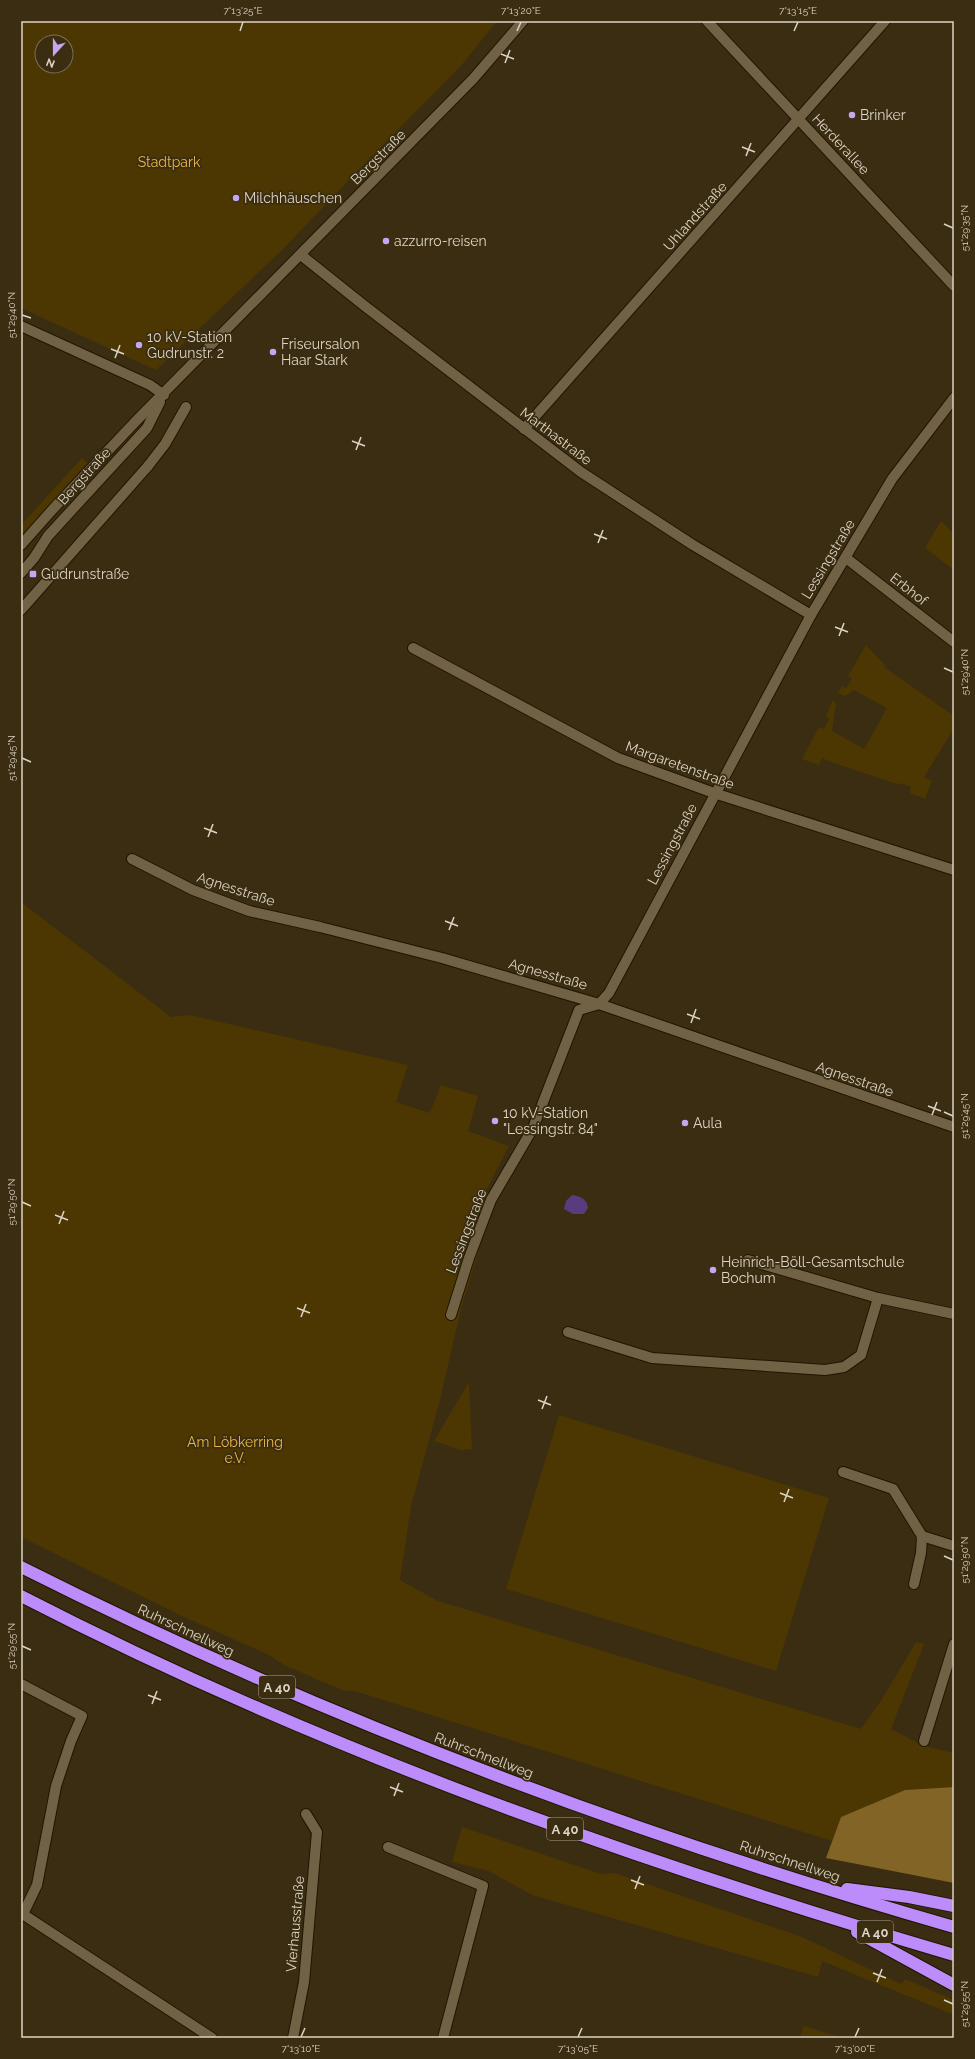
<svg xmlns="http://www.w3.org/2000/svg" width="975" height="2059" viewBox="0 0 975 2059" font-family="Raleway,sans-serif">
<style>
.green{fill:#4c3702;fill-rule:evenodd}
.forest{fill:#816426}
.water{fill:#593c7e}
.lines{fill:none;stroke-linecap:round;stroke-linejoin:round}
.service-casing{stroke:#211500;stroke-width:12}
.minor-casing{stroke:#211500;stroke-width:12}
.tertiary-casing{stroke:#211500;stroke-width:12}
.motorway-casing{stroke:#211500;stroke-width:14}
.service{stroke:#716246;stroke-width:10}
.minor{stroke:#716246;stroke-width:10}
.tertiary{stroke:#716246;stroke-width:10}
.motorway{stroke:#bb8cfa;stroke-width:12}
.ticks{fill:none;stroke:#dcd4c4;stroke-width:1.5}
.poi-dot{fill:#c5a7f1;stroke:#3a2d12;stroke-width:1.5}
.labels{text-anchor:middle;dominant-baseline:central;stroke-width:3.5;stroke-linejoin:round;paint-order:stroke}
.shield{fill:#3a2d12;stroke:#aba28f;stroke-width:1}
.shield-label{font-size:13px;font-weight:bold;fill:#dcd4c4}
.poi-label{font-size:14px;fill:#dcd4c4;stroke:#3a2d12;text-anchor:start}
.street-label{font-size:14px;fill:#dcd4c4;stroke:#3a2d12}
.park-label{font-size:14px;fill:#eab645;stroke:#3a2d12}
.neatline{fill:none;stroke:#dcd4c4;stroke-width:1.5}
.ticks-label{font-size:10px;text-anchor:middle;fill:#dcd4c4}
</style>
<rect width="100%" height="100%" fill="#3a2d12"/>
<g class="green">
<path d="M21,21H497L460,67L374,154L284,248L156,370L21,308ZM42,42H66V66H42Z"/>
<path d="M82,458L87,463L21,537V525Z"/>
<path d="M941,521L954,534V570L925,548Z"/>
<path d="M866,645L885,665L884,667L954,716V728L924,777L932,781L925,799L910,793L911,787L901,783L900,785L831,762L822,758L819,765L802,759L819,727L824,729L829,719L826,716L833,700L836,704L832,731L864,749L887,708L854,690L845,696L838,693L842,686L846,688L852,678L848,676Z"/>
<path d="M21,902L171,1017L190,1015L408,1065L396,1102L430,1113L441,1085L478,1096L468,1131L509,1146L474,1214L472,1233L485,1230L461,1309L440,1400L411,1506L400,1580L438,1601L861,1729L882,1699L916,1642L924,1644L891,1729L924,1746L954,1753V1787L905,1790L841,1817L832,1841L358,1692L342,1690L286,1666L269,1655L180,1615L21,1537Z"/>
<path d="M469,1382L472,1449L461,1450L434,1441Z"/>
<path d="M559,1415L829,1498L776,1671L506,1589Z"/>
<path d="M462,1827L601,1874L615,1873L802,1937L901,1984L905,1979L954,2000V2015L822,1961L818,1977L532,1895L489,1871L452,1862Z"/>
<path d="M804,2026L842,2038H800Z"/>
</g>
<path class="forest" d="M954,1787V1883L826,1858L841,1817L905,1790Z"/>
<path class="water" d="M572,1195C580,1196 587,1199 588,1208L584,1214H573L564,1209L566,1201Z"/>
<g class="lines">
<g class="service-casing">
<g id="service">
<path d="M148,466L165,444L186,407"/>
<path d="M748,1260L878,1298L954,1314"/>
<path d="M568,1332L652,1358L825,1370L844,1367L861,1355L878,1298"/>
<path d="M843,1472L893,1489L922,1536L954,1546"/>
<path d="M914,1584L921,1553L922,1536"/>
<path d="M21,1684L82,1716L71,1741L56,1786L37,1885L23,1914"/>
<path d="M388,1847L483,1886L443,2038"/>
</g>
</g>
<g class="minor-casing">
<g id="minor">
<path d="M707,21L954,286"/>
<path d="M301,255L366,307L581,472L693,545L811,615"/>
<path d="M21,326L150,385L164,395"/>
<path d="M524,429L885,21"/>
<path d="M846,558L954,642"/>
<path d="M21,610L148,466"/>
<path d="M413,648L618,758L714,793L954,870"/>
<path d="M132,859L193,890L249,911L320,927L442,958L599,1004L954,1127"/>
<path d="M451,1315L469,1258L491,1200L533,1128L579,1010L599,1004L609,993L811,615L892,479L954,398"/>
<path d="M924,1741L954,1644"/>
<path d="M293,2038L304,1982L317,1832L306,1814"/>
</g>
</g>
<g class="tertiary-casing">
<g id="tertiary">
<path d="M21,545L53,509L137,420L473,79L523,21"/>
<path d="M21,573L34,558L48,536L147,428L160,402"/>
<path d="M21,1913L212,2038"/>
</g>
</g>
<g class="motorway-casing">
<g id="motorway">
<path d="M21,1567C319,1717 633,1835 954,1927"/>
<path d="M21,1596C318,1749 634,1861 954,1955"/>
<path d="M847,1889L909,1897L954,1906"/>
<path d="M857,1932L954,1985"/>
</g>
</g>
<use href="#service" class="service"/>
<use href="#minor" class="minor"/>
<use href="#tertiary" class="tertiary"/>
<use href="#motorway" class="motorway"/>
</g>
<path class="ticks" d="M240,31L243,22M517,31L521,22M794,31L798,22M501,54L514,59M505,63L510,50M742,147L755,152M746,156L751,143M944,224L953,228M22,315L31,318M111,349L124,354M115,358L120,345M352,441L365,446M356,450L361,437M594,534L607,539M598,543L603,530M835,627L848,632M839,636L844,623M944,668L953,672M22,758L31,762M204,828L217,833M208,837L213,824M445,921L458,926M449,930L454,917M687,1014L700,1019M691,1023L696,1009M928,1106L941,1111M944,1112L953,1116M932,1115L937,1102M22,1202L31,1206M55,1215L68,1220M59,1224L64,1211M297,1308L310,1313M301,1317L306,1304M538,1400L551,1405M542,1409L547,1396M780,1493L793,1498M784,1502L789,1489M944,1556L953,1560M22,1646L31,1650M148,1695L161,1700M152,1704L157,1691M390,1787L403,1792M394,1796L399,1783M631,1880L644,1885M635,1889L640,1876M873,1973L886,1978M877,1982L882,1969M944,2000L953,2004M301,2037L305,2028M578,2037L582,2028M855,2037L859,2028"/>
<g class="poi-dot">
<circle cx="852" cy="115" r="4"/>
<circle cx="236" cy="198" r="4"/>
<circle cx="386" cy="241" r="4"/>
<circle cx="139" cy="345" r="4"/>
<circle cx="273" cy="352" r="4"/>
<rect x="29" y="570" width="8" height="8" rx="2"/>
<circle cx="495" cy="1121" r="4"/>
<circle cx="685" cy="1123" r="4"/>
<circle cx="713" cy="1270" r="4"/>
</g>
<g class="labels">
<g class="shield">
<rect x="259" y="1676" width="36" height="22" rx="3"/>
<rect x="547" y="1818" width="36" height="22" rx="3"/>
<rect x="857" y="1921" width="36" height="22" rx="3"/>
</g>
<g class="shield-label">
<text x="277" y="1687">A 40</text>
<text x="565" y="1829">A 40</text>
<text x="875" y="1932">A 40</text>
</g>
<g class="poi-label">
<text x="860" y="115">Brinker</text>
<text x="244" y="198">Milchhäuschen</text>
<text x="394" y="241">azzurro-reisen</text>
<text x="147" y="337">10 kV-Station<tspan x="147" dy="16">Gudrunstr. 2</tspan></text>
<text x="281" y="344">Friseursalon<tspan x="281" dy="16">Haar Stark</tspan></text>
<text x="41" y="574">Gudrunstraße</text>
<text x="503" y="1113">10 kV-Station<tspan x="503" dy="16">"Lessingstr. 84"</tspan></text>
<text x="693" y="1123">Aula</text>
<text x="721" y="1262">Heinrich-Böll-Gesamtschule<tspan x="721" dy="16">Bochum</tspan></text>
</g>
<g class="street-label">
<text transform="translate(841 144) rotate(47)">Herderallee</text>
<text transform="translate(378 157) rotate(-45)">Bergstraße</text>
<text transform="translate(695 216) rotate(-48)">Uhlandstraße</text>
<text transform="translate(556 436) rotate(37)">Marthastraße</text>
<text transform="translate(84 476) rotate(-48)">Bergstraße</text>
<text transform="translate(828 559) rotate(-59)">Lessingstraße</text>
<text transform="translate(909 589) rotate(38)">Erbhof</text>
<text transform="translate(680 765) rotate(20)">Margaretenstraße</text>
<text transform="translate(672 844) rotate(-62)">Lessingstraße</text>
<text transform="translate(236 889) rotate(18)">Agnesstraße</text>
<text transform="translate(548 974) rotate(16)">Agnesstraße</text>
<text transform="translate(855 1079) rotate(19)">Agnesstraße</text>
<text transform="translate(466 1231) rotate(-69)">Lessingstraße</text>
<text transform="translate(186 1630) rotate(25)">Ruhrschnellweg</text>
<text transform="translate(484 1755) rotate(21)">Ruhrschnellweg</text>
<text transform="translate(790 1861) rotate(18)">Ruhrschnellweg</text>
<text transform="translate(295 1924) rotate(-85)">Vierhausstraße</text>
</g>
<g class="park-label">
<text x="169" y="162">Stadtpark</text>
<text x="235" y="1442">Am Löbkerring<tspan x="235" dy="16">e.V.</tspan></text>
</g>
</g>
<rect width="975" height="2059" fill="none" stroke="#3a2d12" stroke-width="44"/>
<g transform="translate(54 54) rotate(201)"><circle r="19" fill="#3a2d12" stroke="#7b7059"/>
<path d="M0-3L7 15L0 10L-7 15Z" fill="#c5a7f1"/>
<text y="-6" font-size="11" font-weight="bold" text-anchor="middle" fill="#dcd4c4">N</text>
</g>
<rect x="22" y="22" width="931" height="2015" class="neatline"/>
<g class="ticks-label">
<text x="243" y="14">7°13'25"E</text>
<text x="521" y="14">7°13'20"E</text>
<text x="798" y="14">7°13'15"E</text>
<text transform="translate(964 228) rotate(-90)" y="4">51°29'35"N</text>
<text transform="translate(11 315) rotate(-90)" y="4">51°29'40"N</text>
<text transform="translate(964 672) rotate(-90)" y="4">51°29'40"N</text>
<text transform="translate(11 758) rotate(-90)" y="4">51°29'45"N</text>
<text transform="translate(964 1116) rotate(-90)" y="4">51°29'45"N</text>
<text transform="translate(11 1202) rotate(-90)" y="4">51°29'50"N</text>
<text transform="translate(964 1560) rotate(-90)" y="4">51°29'50"N</text>
<text transform="translate(11 1646) rotate(-90)" y="4">51°29'55"N</text>
<text transform="translate(964 2004) rotate(-90)" y="4">51°29'55"N</text>
<text x="301" y="2052">7°13'10"E</text>
<text x="578" y="2052">7°13'05"E</text>
<text x="855" y="2052">7°13'00"E</text>
</g>
</svg>
